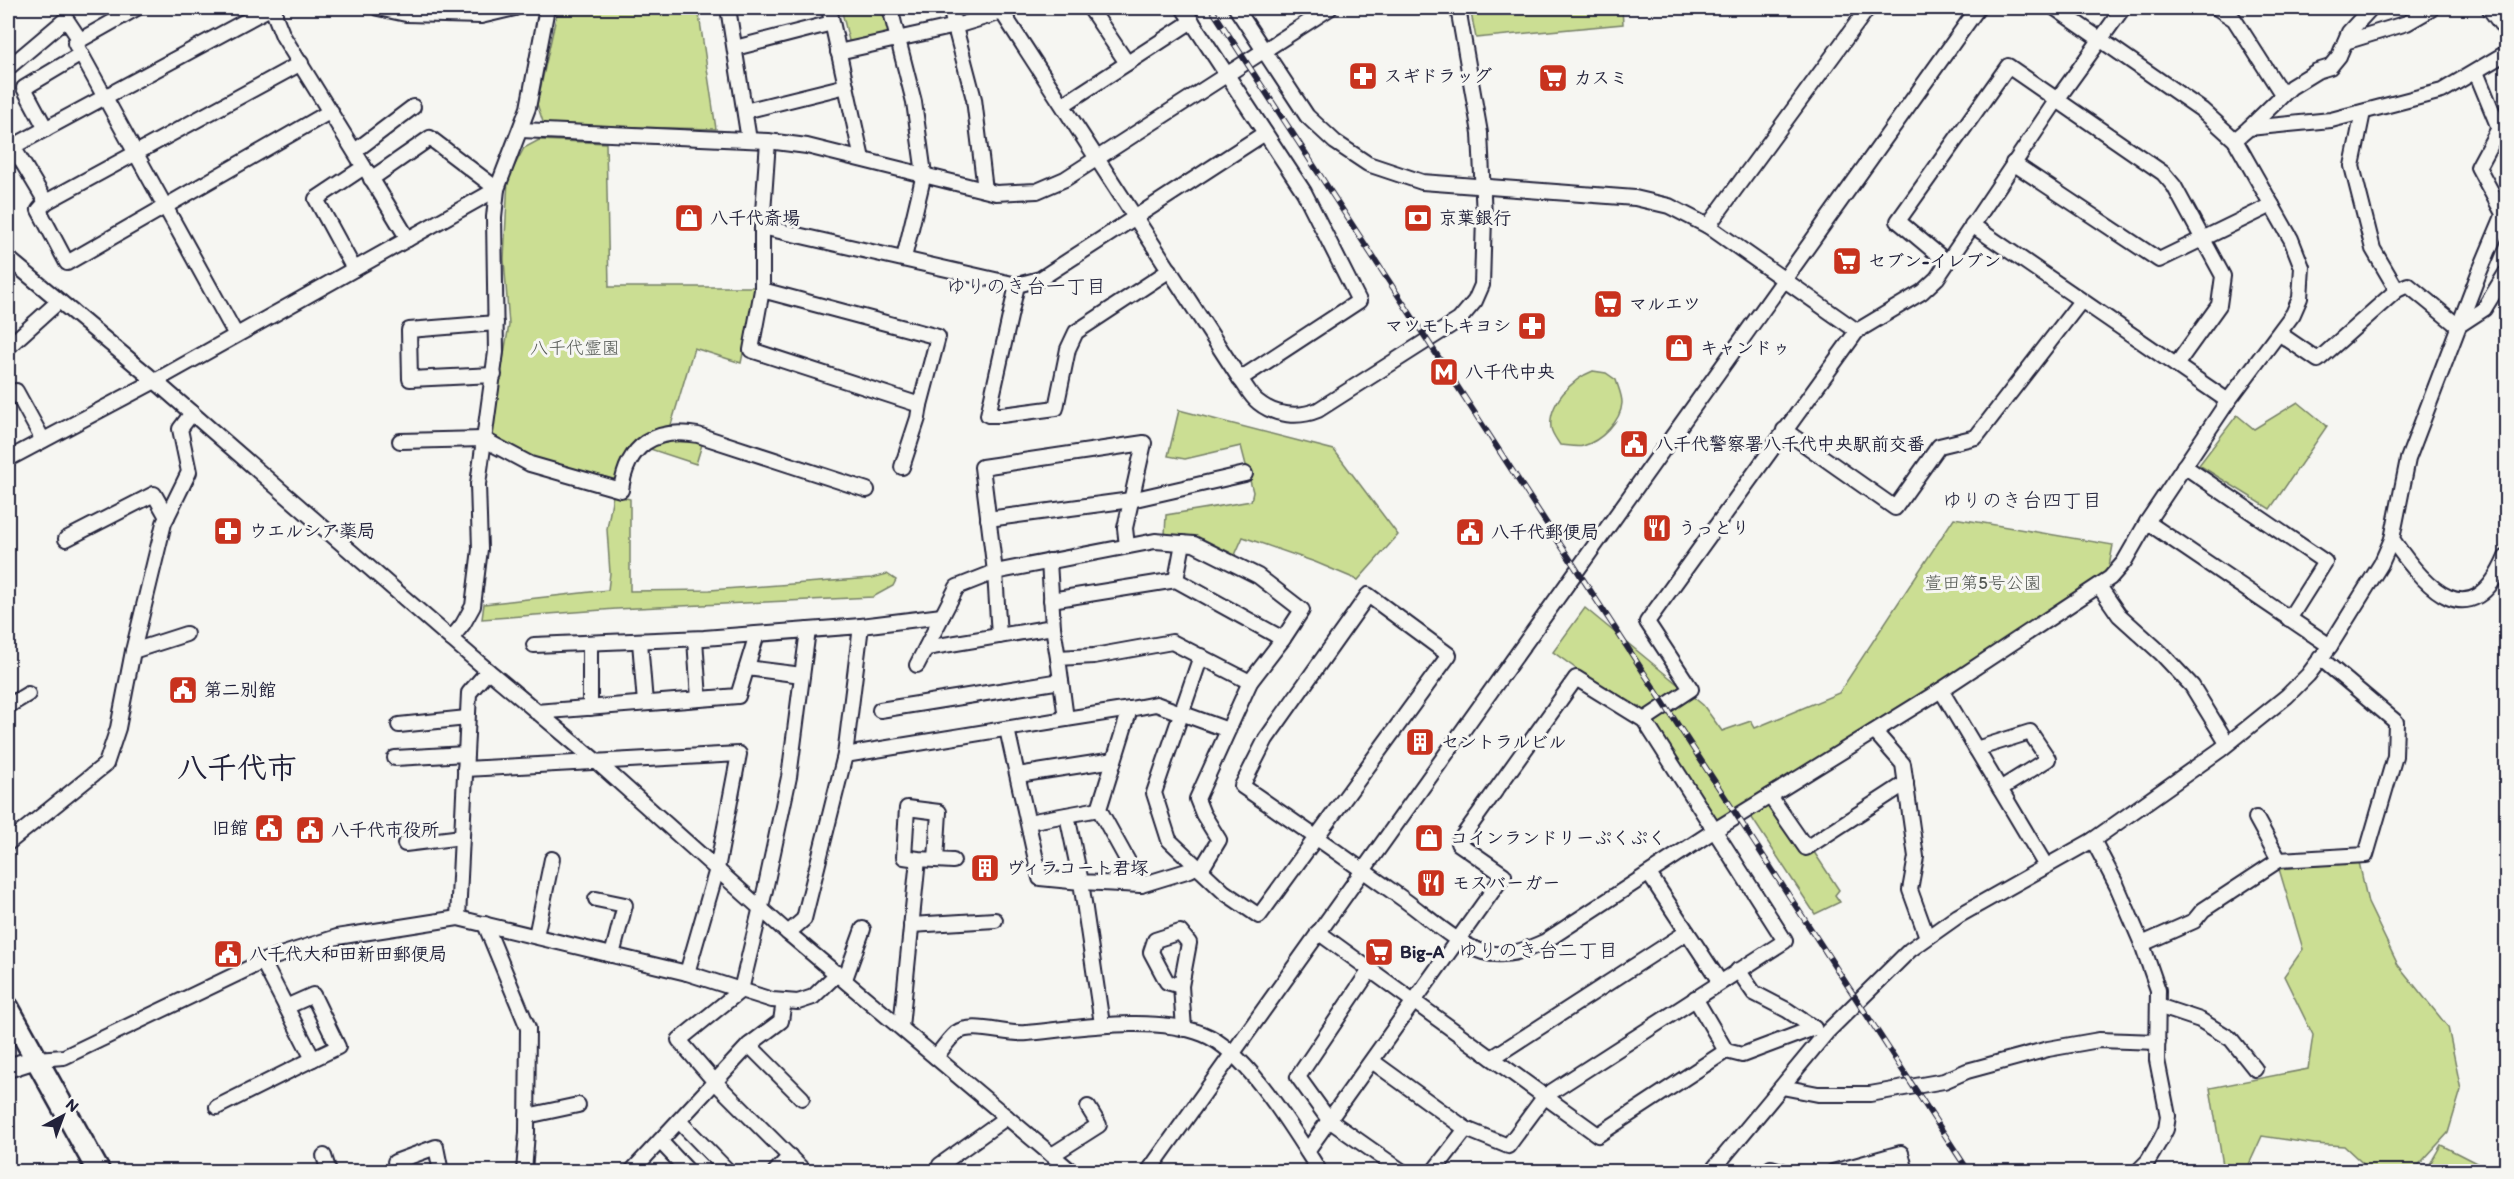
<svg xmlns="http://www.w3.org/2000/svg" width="2514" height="1179" viewBox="0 0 2514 1179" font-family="Itim,'Klee One',sans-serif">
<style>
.green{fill:#cbde93;stroke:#768067;stroke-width:1.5}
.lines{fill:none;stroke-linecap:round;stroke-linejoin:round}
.minor-casing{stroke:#22223b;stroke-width:18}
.major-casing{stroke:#22223b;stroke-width:22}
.highway-casing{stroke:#22223b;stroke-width:26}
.minor{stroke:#f6f6f2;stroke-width:14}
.major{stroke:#f6f6f2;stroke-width:18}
.highway{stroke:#f6f6f2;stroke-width:21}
.rail-casing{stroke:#22223b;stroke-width:6}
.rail{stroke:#f6f6f2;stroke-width:4;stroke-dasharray:11;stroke-linecap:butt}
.labels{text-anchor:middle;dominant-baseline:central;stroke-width:6;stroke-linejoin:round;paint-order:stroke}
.poi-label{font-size:18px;font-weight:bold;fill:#22223b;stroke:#f6f6f2;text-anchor:start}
.park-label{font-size:18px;fill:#555a55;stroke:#f6f6f2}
.neighbourhood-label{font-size:20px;fill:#22223b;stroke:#f6f6f2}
.town-label{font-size:30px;font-weight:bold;fill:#22223b;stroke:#f6f6f2}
</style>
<rect width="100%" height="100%" fill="#f6f6f2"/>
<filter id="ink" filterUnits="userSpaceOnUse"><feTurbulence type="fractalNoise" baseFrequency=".0167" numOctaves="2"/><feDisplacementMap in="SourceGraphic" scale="12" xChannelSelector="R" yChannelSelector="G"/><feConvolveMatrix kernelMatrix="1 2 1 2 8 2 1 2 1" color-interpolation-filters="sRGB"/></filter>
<g filter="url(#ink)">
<g class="green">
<path d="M558,8H698L716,129L544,125L537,104Z"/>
<path d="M841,8H886L891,38L850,45Z"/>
<path d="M1470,8H1622L1623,24L1476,38Z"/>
<path d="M539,140L606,143L609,287H757L741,363L694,348L671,425C640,431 620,450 616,482L530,459L490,435L509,325L504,259L508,178L524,148Z"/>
<path d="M1593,371L1606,373L1616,380C1618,387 1622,395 1622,403C1621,421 1601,441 1583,446C1577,448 1567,445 1560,445C1557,440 1552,434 1551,428C1548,404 1572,379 1593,371Z"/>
<path d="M2298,402L2327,426L2270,509L2199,465L2237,415L2254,429Z"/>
<path d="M1179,410L1334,450L1398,535L1358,580L1315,562L1243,537L1235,555L1203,539L1165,535L1166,515L1251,501L1253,492L1241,446L1185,459L1168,456Z"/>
<path d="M690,439L703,441L696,464L647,448L663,441Z"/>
<path d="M613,495L630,499V591L710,590L872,578L887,574L896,580L893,586L873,597L616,609L482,619L484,604L608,590L610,573L607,529Z"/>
<path d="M1954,518L2113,545L2108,572L1746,811L1716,826L1656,726L1553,652L1585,608L1703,705L1722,731L1751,721L1755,728L1839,693Z"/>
<path d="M1769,799L1812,849L1839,890L1835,895L1840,902L1815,914L1748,812Z"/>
<path d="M2359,862L2368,903L2398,965L2448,1027L2461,1090L2448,1133L2413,1171H2371L2344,1146L2314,1144L2262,1136L2246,1171H2224L2210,1088L2308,1069L2313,1035L2284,976L2303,949L2279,869Z"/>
<path d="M2441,1145L2492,1171H2426Z"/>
</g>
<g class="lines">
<g class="minor-casing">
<g id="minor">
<path d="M137,8L75,43L236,335"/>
<path d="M275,8V16L283,36L364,167L316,199L354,269"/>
<path d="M378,8L406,14L481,16L515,8"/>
<path d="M728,8L749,140"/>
<path d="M829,8L862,159"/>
<path d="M890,8L914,102L924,174L904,258"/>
<path d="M950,8L974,99L985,190"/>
<path d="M1090,8L1127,63"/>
<path d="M1183,8L1304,192L1359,301L1240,379"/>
<path d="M1236,8L1307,116L1335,142L1368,164L1422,182L1635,198L1669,206L1708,226L1857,331"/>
<path d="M2217,8L2234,19L2282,94"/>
<path d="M2489,8L2506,31"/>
<path d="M2345,42L2407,23L2433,8"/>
<path d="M735,48L832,23"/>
<path d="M838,52L956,26L1002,12L1240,379C1246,386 1251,397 1258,402C1275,416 1299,418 1318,410L1459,320L1475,301L1482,285L1484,217L1480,133L1458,8"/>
<path d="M8,68L66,19L80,40"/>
<path d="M2476,72L2499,128L2478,167L2506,219"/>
<path d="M1063,105L1192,21"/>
<path d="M745,111L846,86"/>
<path d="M2363,112L2352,166L2373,249L2397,290"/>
<path d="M2249,128L2291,87L2317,71L2330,67L2339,56L2349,32L2371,8"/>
<path d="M46,129L24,88L81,54"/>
<path d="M521,130L768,141L807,146L996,193L1037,191L1065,179L1330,8"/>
<path d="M2235,140L2249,128L2331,120L2442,91L2506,53"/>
<path d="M8,143L15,150L46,202L301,63"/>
<path d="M12,147L270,8"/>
<path d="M355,151L413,107"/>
<path d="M2013,163L2159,260L2272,205"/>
<path d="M367,171L408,239"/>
<path d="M46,202L39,210L67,263L331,111"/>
<path d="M2506,209L2479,273L2408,459L2392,539C2425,588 2471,639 2506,557"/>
<path d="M1972,225L2228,401"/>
<path d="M1708,226L1868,8"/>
<path d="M762,227L1017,285L1040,279L1265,133"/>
<path d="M8,258L155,381L472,657L597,762L788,933L1072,1172"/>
<path d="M1947,262L1898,221L2008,66L2163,173L2174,186L2223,276L2219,305L2176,365"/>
<path d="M1017,285L988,415H1002L1056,408L1068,349L1076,332L1170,270"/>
<path d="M762,290L938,337L920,405L751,350L762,290V227L768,141"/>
<path d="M2458,326L2484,309L2506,273"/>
<path d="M2280,334L2318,360L2397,290L2408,285L2458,326"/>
<path d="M8,347L58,302"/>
<path d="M494,375L410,379L409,330L496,323"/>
<path d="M16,391L43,440"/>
<path d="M1784,430L1895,508L1939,446L1976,437L2081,301"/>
<path d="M400,441L483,439L530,464L621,490C627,445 655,427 698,435L867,490"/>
<path d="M8,459L155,381L497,189L430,138L371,179"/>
<path d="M2184,466L2325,562L2289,619"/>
<path d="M902,467L918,418L920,405"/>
<path d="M988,519L1131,500L1245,474"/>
<path d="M2147,522L2330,646"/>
<path d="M66,539L154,494L167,517"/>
<path d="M1049,561L1053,627L1058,658"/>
<path d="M1176,580L1183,543"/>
<path d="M2099,586L2119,615L2161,653L2192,686L2227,743"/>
<path d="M1051,600L1176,580L1283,639"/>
<path d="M861,626L942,616"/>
<path d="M999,636L995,572L982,467L1144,443L1125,528L1127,546"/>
<path d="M451,639L463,624L473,606L480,549L478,484L496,352L494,217L497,189L528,108L547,8"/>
<path d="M695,639L699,699"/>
<path d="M640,642L645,703"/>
<path d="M534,645L704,638L861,626L845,755L804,919L788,933"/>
<path d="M926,648L1053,627"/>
<path d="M133,651L186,634"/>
<path d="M1201,656L1154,793L1169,840L1224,892L1259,916L1449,655L1368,595L1266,739L1242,786C1296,823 1350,861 1403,899C1426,915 1456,944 1483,952C1505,958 1524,951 1544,942L1715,830L1941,690L2110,578L2124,562L2147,522L2228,401L2293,314L2300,298L2302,267L2291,239L2235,140L2202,110L2055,8"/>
<path d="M917,665L957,587L995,572L1155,541L1194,544L1258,576L1302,610L1283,639L1250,682L1197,799L1203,814L1219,840L1201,870"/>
<path d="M747,668L802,675"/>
<path d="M1941,690L2046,866"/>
<path d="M8,706L28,694"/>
<path d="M590,708V644"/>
<path d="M1130,709L1156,704L1228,730"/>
<path d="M880,710L1061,681"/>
<path d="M536,712L738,696L757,634"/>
<path d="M1066,719L1130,709L1099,809L1141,885"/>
<path d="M1644,720L1691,689L1647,622L1857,331L1922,292L1937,278L2056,101L2123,8"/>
<path d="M399,725L467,718"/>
<path d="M1007,729L1040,878L1081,882L1102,1024"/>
<path d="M1875,732L1903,764L1916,857L1910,890L1927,937"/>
<path d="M1976,749L2030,732L2048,759L2000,789"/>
<path d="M845,755L1066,719L1058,658L1094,656L1172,642L1250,682"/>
<path d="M395,758L466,754"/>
<path d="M465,769L739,754L717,869L687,973"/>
<path d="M1018,775L1114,760"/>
<path d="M1770,796L1806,848L1906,783"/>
<path d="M1067,815L1081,882L1141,885L1190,870L1197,866"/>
<path d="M2256,818L2279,860"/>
<path d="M1028,822L1099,809"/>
<path d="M2093,840L2117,886L2142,944L2158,990L2157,1060L2168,1116L2166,1129L2161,1139L2148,1161L2137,1172"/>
<path d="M8,843L106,764L118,728L133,651L164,523L189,472L180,429L192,413"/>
<path d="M405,844L462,837"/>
<path d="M1649,874L1720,982"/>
<path d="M596,899L625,905L612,955"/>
<path d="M458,918L469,693L488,671"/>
<path d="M485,924L528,1028L527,1132L524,1172"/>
<path d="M911,925L995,920"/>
<path d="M1318,932L1598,1135L1726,1051L1742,1055L1814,1028"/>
<path d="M536,936L552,859"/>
<path d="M2142,944L2194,921L2203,910L2279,860L2366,855L2395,756L2396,722L2320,658"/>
<path d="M1370,970L1298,1077L1329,1120L1403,1172"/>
<path d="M1738,970L1754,993L1787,1010L1814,1028"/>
<path d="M845,979L863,929"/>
<path d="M1181,986L1167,982L1151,952L1155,940L1180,932L1189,943L1181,986L1184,1029"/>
<path d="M1695,998L1726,1051"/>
<path d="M2158,1006L2200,1020L2231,1039L2255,1069"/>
<path d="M286,1007L313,995L338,1047L313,1059"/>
<path d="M901,1027L918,859L904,857L907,808L939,812L936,860L918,859L953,861"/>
<path d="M749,1045L802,1098"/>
<path d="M936,1057C942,1049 949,1039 956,1033C973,1021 1007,1036 1027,1033C1079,1028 1154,1015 1203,1034C1247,1051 1295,1133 1320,1172"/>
<path d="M1492,1058L1687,932"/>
<path d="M36,1059L64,1057L268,959L337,937L458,918L687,973L772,1000L798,1002L813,997L838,973"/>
<path d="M1782,1087L1818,1094H1870L1944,1081L1967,1071L2048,1049L2099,1040L2158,1042"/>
<path d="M217,1107L313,1059L263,962"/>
<path d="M527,1116L578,1105"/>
<path d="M679,1121L729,1172"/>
<path d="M660,1141L689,1172"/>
<path d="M1307,1151L1504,875L1458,843L1576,678L1644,720L1785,941L1545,1096L1508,1146L1466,1129L1372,1061"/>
<path d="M1052,1155L1099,1125L1088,1107"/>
<path d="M324,1156L329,1172"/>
<path d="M398,1172L395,1162L436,1147L441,1172"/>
<path d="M631,1172L749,1045L781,1021L784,1001"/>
<path d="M775,1172L790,1156"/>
<path d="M805,1172L715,1082L679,1040L741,990L765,890L789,777L808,630"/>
<path d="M943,1172L940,1165L1007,1117"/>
<path d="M1148,1172L1978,8"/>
<path d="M1433,1172L1466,1129"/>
<path d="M1711,1172L1827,1032L1910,950L1958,916L2093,840L2220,750L2287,696L2308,675L2330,646L2381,564L2392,539"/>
<path d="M1768,1172L1771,1168L1785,1172"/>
<path d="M1833,1172L1901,1153L1906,1172"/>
</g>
</g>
<g class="major-casing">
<path id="major" d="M8,1068L36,1059"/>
</g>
<g class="highway-casing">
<path id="highway" d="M8,1008L99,1172"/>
</g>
<use href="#minor" class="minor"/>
<use href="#major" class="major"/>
<use href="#highway" class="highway"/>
<g class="rail-casing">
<path id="rail" d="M1211,8L1969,1172"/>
</g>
<use href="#rail" class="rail"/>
</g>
</g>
<defs>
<g id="pharmacy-square" transform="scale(1.5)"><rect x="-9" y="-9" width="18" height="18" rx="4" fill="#c8321e" stroke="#f6f6f2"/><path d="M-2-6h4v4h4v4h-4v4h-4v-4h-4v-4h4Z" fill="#fff"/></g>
<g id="supermarket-square" transform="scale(1.5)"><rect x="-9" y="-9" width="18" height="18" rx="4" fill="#c8321e" stroke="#f6f6f2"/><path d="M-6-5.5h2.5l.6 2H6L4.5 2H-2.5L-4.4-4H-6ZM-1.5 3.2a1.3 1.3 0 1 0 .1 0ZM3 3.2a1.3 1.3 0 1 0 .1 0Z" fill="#fff"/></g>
<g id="shop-square" transform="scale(1.5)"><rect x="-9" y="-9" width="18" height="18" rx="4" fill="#c8321e" stroke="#f6f6f2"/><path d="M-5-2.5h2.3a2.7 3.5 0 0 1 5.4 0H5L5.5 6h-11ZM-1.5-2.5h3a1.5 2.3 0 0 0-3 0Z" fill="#fff"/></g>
<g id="bank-square" transform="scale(1.5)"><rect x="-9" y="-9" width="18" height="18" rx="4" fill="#c8321e" stroke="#f6f6f2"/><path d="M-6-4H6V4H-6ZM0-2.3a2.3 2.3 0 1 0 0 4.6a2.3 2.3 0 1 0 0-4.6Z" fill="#fff"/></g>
<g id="metro-square" transform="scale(1.5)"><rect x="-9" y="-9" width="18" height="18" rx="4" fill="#c8321e" stroke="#f6f6f2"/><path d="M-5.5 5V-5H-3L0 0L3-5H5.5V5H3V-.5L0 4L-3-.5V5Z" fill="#fff"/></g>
<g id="civic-square" transform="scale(1.5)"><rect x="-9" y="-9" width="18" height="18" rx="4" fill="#c8321e" stroke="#f6f6f2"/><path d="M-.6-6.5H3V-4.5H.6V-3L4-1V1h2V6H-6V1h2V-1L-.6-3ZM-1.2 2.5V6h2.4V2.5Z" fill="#fff"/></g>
<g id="restaurant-square" transform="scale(1.5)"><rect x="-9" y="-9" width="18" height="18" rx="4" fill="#c8321e" stroke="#f6f6f2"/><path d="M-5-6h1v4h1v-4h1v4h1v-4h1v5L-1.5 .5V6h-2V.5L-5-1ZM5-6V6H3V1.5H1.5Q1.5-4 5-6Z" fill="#fff"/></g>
<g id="building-square" transform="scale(1.5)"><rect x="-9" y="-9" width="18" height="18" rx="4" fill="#c8321e" stroke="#f6f6f2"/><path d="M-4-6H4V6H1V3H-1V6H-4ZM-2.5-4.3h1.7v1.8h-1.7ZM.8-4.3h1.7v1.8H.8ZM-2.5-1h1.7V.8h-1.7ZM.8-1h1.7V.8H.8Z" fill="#fff"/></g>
</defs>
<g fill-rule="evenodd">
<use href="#pharmacy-square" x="1363" y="76"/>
<use href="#supermarket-square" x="1553" y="78"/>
<use href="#shop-square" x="689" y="218"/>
<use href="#bank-square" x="1418" y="218"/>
<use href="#supermarket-square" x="1847" y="261"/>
<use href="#supermarket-square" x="1608" y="304"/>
<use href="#pharmacy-square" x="1532" y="326"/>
<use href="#shop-square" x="1679" y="348"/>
<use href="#metro-square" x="1444" y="372"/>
<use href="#civic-square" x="1634" y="444"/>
<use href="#restaurant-square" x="1657" y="528"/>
<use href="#pharmacy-square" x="228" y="531"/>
<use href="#civic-square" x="1470" y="532"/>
<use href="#civic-square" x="183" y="690"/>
<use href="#building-square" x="1420" y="742"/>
<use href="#civic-square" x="269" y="828"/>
<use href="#civic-square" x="310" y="830"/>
<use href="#shop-square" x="1429" y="838"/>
<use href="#building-square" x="985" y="868"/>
<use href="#restaurant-square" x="1431" y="883"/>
<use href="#supermarket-square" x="1379" y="952"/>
<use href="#civic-square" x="228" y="954"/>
</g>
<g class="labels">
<g class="poi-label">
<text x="1384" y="76">スギドラッグ</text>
<text x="1574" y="78">カスミ</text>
<text x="710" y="218">八千代斎場</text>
<text x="1439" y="218">京葉銀行</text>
<text x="1868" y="261">セブン-イレブン</text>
<text x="1629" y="304">マルエツ</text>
<text x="1511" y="326" text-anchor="end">マツモトキヨシ</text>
<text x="1700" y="348">キャンドゥ</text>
<text x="1465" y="372">八千代中央</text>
<text x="1655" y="444">八千代警察署八千代中央駅前交番</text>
<text x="1678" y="528">うっとり</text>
<text x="249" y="531">ウエルシア薬局</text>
<text x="1491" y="532">八千代郵便局</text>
<text x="204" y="690">第二別館</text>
<text x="1441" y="742">セントラルビル</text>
<text x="248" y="828" text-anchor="end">旧館</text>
<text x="331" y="830">八千代市役所</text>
<text x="1450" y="838">コインランドリーぷくぷく</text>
<text x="1006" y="868">ヴィラコート君塚</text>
<text x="1452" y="883">モスバーガー</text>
<text x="1400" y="952">Big-A</text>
<text x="249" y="954">八千代大和田新田郵便局</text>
</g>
<g class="park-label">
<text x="575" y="348">八千代霊園</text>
<text x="1983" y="583">萱田第5号公園</text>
</g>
<g class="neighbourhood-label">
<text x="1026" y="286">ゆりのき台一丁目</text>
<text x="2022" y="500">ゆりのき台四丁目</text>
<text x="1538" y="950">ゆりのき台二丁目</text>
</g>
<g class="town-label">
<text x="237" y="767">八千代市</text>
</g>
</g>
<rect width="2514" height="1179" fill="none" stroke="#f6f6f2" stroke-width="30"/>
<rect x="15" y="15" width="2484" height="1149" fill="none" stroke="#22223b" stroke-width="2" filter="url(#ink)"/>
<g transform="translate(63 1116) rotate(41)" stroke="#f6f6f2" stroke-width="4.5" paint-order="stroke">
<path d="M0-4.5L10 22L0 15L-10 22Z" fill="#22223b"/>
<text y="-9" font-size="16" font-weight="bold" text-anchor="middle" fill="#22223b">N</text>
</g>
</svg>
